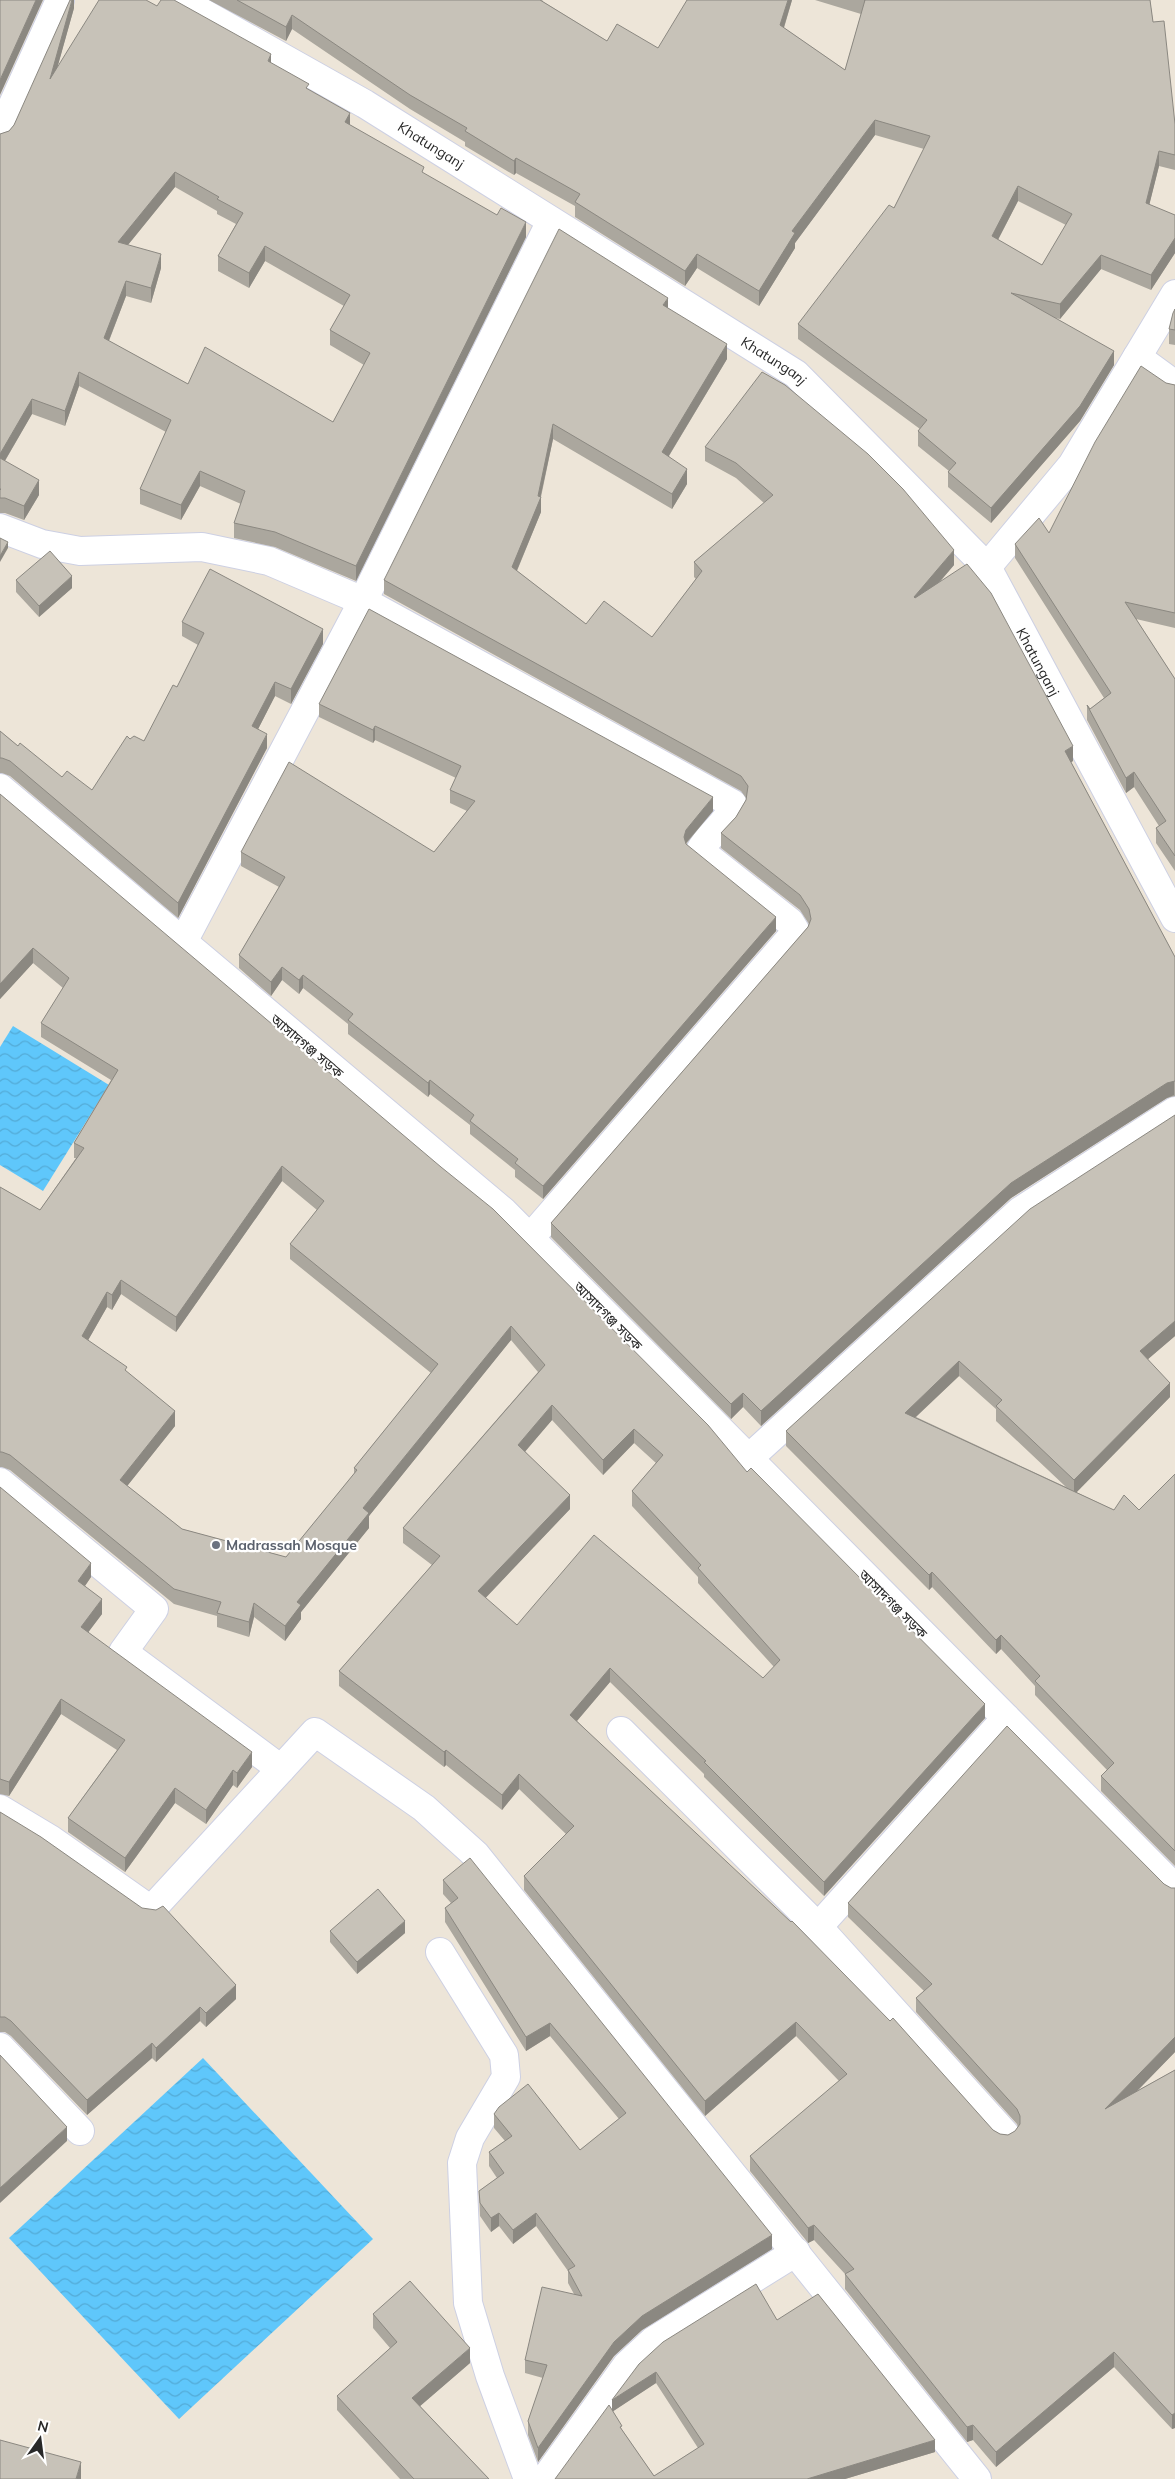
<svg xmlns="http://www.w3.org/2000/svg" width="1175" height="2479" viewBox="0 0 1175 2479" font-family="Mulish,'Noto Sans Bengali',sans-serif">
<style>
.water{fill:url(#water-waves)}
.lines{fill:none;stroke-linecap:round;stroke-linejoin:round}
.minor-casing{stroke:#cdd0e3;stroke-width:30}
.minor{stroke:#fff;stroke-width:28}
.wall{fill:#aba79e;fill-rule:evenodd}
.shaded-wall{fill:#8b8881}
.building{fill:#c7c2b8;stroke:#8b8881;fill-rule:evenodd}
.worship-dot{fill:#6b7280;stroke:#fff;stroke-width:2}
.labels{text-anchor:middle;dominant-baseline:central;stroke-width:4.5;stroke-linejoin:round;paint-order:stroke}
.street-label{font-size:14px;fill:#282828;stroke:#fff}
.worship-label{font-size:14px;font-weight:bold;fill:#5b616d;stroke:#fff;text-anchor:start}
</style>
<defs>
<pattern id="water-waves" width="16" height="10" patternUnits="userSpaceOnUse" patternTransform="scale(1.25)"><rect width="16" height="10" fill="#5fc7fb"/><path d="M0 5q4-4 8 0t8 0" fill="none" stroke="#53abd7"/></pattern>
</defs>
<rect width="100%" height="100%" fill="#ede5d8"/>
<g class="water">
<path d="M13,1026L109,1085L43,1191L0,1165V1047Z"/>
<path d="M203,2058L373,2239L179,2419L9,2238Z"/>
</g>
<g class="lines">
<g class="minor-casing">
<g id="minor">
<path id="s1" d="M180,0L365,104L796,374L987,567L1175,918"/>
<path d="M0,133L60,0"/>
<path d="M1137,357L1175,385"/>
<path d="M0,528L42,544L80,551L202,547L269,561L363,601L733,804C730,822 708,834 700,851L790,922L796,932L530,1238"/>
<path d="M987,567L1072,465L1175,294"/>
<path d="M0,788L504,1212L1175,1888"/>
<path d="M183,942L363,601L551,221"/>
<path d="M749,1458L1020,1211L1175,1111"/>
<path d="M0,1482L154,1609L123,1652L281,1769L315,1732L424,1808L476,1855L977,2479"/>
<path d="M621,1731L818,1927L1005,2134"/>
<path d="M0,1809L50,1839L151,1910L281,1769"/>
<path d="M818,1927L1006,1718"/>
<path d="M440,1952L504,2055L506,2077L470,2138L462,2163L468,2303L490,2376L528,2479"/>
<path d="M0,2047L80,2131"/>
<path d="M545,2479L627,2365L653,2341L796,2252"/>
</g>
</g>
<use href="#minor" class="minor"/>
</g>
<g class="wall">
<path d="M74,0V8L57,68L271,63L309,90L350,125L424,174L526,237L356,581L275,547L234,538V523L241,504L200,486L181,520L140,504V489L166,432L79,386L65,426L32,414L5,461L39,495L24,520L5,513H0V134L9,131L14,125ZM175,187L217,211V214L236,224L218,256V271L249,288L265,261L344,306L330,330V345L364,365L333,422L188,384L109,341L126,296L151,303L161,268L128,245Z"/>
<path d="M209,0H543L542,1L607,41L658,48L792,0L784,28L845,70L861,14L815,0H1150L1153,22L1175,124V170L1159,166L1149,205L1175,215V253L1151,290L1101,269L1060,319L1055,318L1114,365L1080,421L991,523L948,487V472L949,471L918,446V431L920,429L798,339V324L894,208L924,149L875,135L795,243V248L759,306L697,268L685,286L575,217V206L516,173L514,175L465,146V142L410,109L292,29L286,41ZM1018,201L1066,225L1042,265L998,240Z"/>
<path d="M668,308L727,359L669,456L687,484L672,509L553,439L541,497V512L517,571L586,624L652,637L696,579L694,577V562L764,503L736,478L705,461V447L954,565L939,583L1073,761L1071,762L1175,957V1096L1167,1098L1011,1198L761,1426L743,1407L731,1419L551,1237V1223L808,927L809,924L800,910L721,848V833L736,817L746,800V798L741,791L384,594V580Z"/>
<path d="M1175,309V345L1169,344V329Z"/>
<path d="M1166,383L1175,385V628L1136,619L1175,679V871L1156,843V828L1159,826L1134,787L1126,793L1087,720V705L1090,709L1104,698L1015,558V544L1049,533Z"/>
<path d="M16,580L72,588L39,617L16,592Z"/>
<path d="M182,622L323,644L291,704L275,696L258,729L267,748L178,918L10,776L2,773H0V731L18,746L62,777L92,790L130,739L144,741L177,687L198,645L182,636Z"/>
<path d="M319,704L713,811L686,844L776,931L543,1199L515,1177V1170L470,1134V1125L430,1094L428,1097L348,1034V1024L303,988L299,994L282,980L271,996L239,968V955L279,887L241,866V852H434L467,811L450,803V790L456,778L375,740L373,743L319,717Z"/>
<path d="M0,794L747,1472L985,1718L824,1896L704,1777V1774L610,1682L577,1721L993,2130L1000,2134L1008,2135L1015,2131L1018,2127L1017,2124L916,2012V1998L924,1991L848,1917V1903L1175,2052L1137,2091L1175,2070V2428L1172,2429L1114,2367L996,2467L973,2440L967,2442L845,2289V2274L814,2240L808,2243L805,2239L750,2171V2156L839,2081L796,2036L705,2116L524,1890V1876L566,1834L519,1789L502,1810L446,1765L444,1767L339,1686V1671L432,1565L403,1543V1528L538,1372L511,1340L369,1516V1528L301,1612V1619L285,1641L254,1617L249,1637L217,1627V1616L174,1604L10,1470L2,1467H0V1187L40,1210L76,1158H74V1143L111,1080L41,1037V1023L63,988L33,963L0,999ZM282,1181L317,1210L290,1244V1259L431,1373L354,1468V1474L286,1557L182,1529L127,1486L175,1426L127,1372L88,1340L107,1307L112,1310L121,1294L176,1332ZM552,1420L603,1475L634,1443L656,1463L632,1491V1506L698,1577V1583L774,1667L763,1678L517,1625L485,1598L570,1509L525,1451Z"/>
<path d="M1175,1115V1336L1148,1359L1170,1397L1076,1492L1114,1510H1139L1175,1474V1866L1101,1791V1776L1107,1770L1035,1695V1686L1001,1649L996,1654L932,1587L929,1590L786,1446V1431ZM959,1376L996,1409V1421L1066,1487L916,1417Z"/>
<path d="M0,1487L91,1577L85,1586L102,1614L88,1632L252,1767L237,1788L233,1785L206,1824L175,1803L125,1872L68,1832V1818L117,1750L61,1714L9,1796L0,1794Z"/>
<path d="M0,1812L236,1999L206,2027L200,2021L156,2062L152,2058L87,2115L11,2036L5,2032H0Z"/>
<path d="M443,1880L772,2249L642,2330L614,2356L538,2462L528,2435V2421L543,2378L525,2373V2360L574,2294L568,2283V2271L536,2226L513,2244L499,2226L491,2232L480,2216L479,2191L497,2178L489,2166V2152L505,2141L494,2128V2114L580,2150L619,2119L550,2036L526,2051L445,1922V1908L451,1903L443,1894Z"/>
<path d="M330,1931L405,1933L357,1974L330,1942Z"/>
<path d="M373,2314L470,2363L420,2406L489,2479H400L337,2410V2396L390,2348L373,2328Z"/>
<path d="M777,2320L935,2452L845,2479H555L612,2410L639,2364ZM656,2383L698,2448L654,2476L622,2430L613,2411Z"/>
</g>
<g class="shaded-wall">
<path d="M36,0H43L0,95V80Z"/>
<path d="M72,0H74V8L50,94V79Z"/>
<path d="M788,0H792L780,40V25Z"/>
<path d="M292,15V29L286,41V27Z"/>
<path d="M271,54V69L268,61Z"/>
<path d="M350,113V128L345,122Z"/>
<path d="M875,120V135L795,243V248L759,306V291L792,231Z"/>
<path d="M1159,151V166L1146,218V203Z"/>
<path d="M516,158V173L514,175V161Z"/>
<path d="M175,172V187L118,257V242Z"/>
<path d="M1018,186V201L992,251V236Z"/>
<path d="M526,222V237L356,581V566Z"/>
<path d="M1175,238V253L1151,290V275Z"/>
<path d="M265,246V261L249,288V273Z"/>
<path d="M161,254V268L151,303V288Z"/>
<path d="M697,254V268L685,286V271Z"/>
<path d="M1101,255V269L1060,319V304Z"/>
<path d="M126,281V296L104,353V338Z"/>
<path d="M668,298V312L663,305Z"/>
<path d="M727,344V359L662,467V452Z"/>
<path d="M1114,351V365L1080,421L991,523V508Z"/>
<path d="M79,372V386L65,426V411Z"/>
<path d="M32,399V414L0,469V454Z"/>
<path d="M553,424V439L540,499L541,497V512L512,582V567L538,496Z"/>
<path d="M687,469V484L672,509V494Z"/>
<path d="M200,471V486L181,520V505Z"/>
<path d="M39,480V495L24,520V506Z"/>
<path d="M8,542V548L0,562V556Z"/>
<path d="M954,550V565L914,611V597Z"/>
<path d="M72,576V588L39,617V606Z"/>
<path d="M323,629V644L291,704V689Z"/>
<path d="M275,682V696L252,741V726Z"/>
<path d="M375,726V740L373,743V730Z"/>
<path d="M267,734V748L178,918V903Z"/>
<path d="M1073,746V761L1065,766V751Z"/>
<path d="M1134,772V787L1126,793V778Z"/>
<path d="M713,797V811L686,843L684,851V837L686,830Z"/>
<path d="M776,917V931L543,1199V1186Z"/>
<path d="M33,948V963L0,999V984Z"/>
<path d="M282,967V980L271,996V982Z"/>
<path d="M303,975V988L299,994V980Z"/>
<path d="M430,1080V1094L428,1097V1083Z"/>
<path d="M1174,1081V1095L1167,1098L1011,1198L761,1426V1411L1011,1183L1167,1083Z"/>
<path d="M282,1166V1181L176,1332V1317Z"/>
<path d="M121,1280V1294L112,1310V1295Z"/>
<path d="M107,1292V1307L82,1351V1336Z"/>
<path d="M1175,1321V1336L1140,1366V1351Z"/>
<path d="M511,1326V1340L369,1516V1528L301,1612V1619L285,1641V1626L297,1602L363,1508Z"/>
<path d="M959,1361V1376L905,1427V1413Z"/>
<path d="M1170,1383V1397L1074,1495V1480Z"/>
<path d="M743,1393V1407L731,1419V1404Z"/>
<path d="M552,1405V1420L518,1460V1445Z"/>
<path d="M175,1411V1426L120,1495V1480Z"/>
<path d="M634,1429V1443L603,1475V1460Z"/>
<path d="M570,1495V1509L478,1606V1591Z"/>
<path d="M91,1563V1577L78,1596V1581Z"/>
<path d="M932,1572V1587L929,1590V1575Z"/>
<path d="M102,1599V1614L81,1642V1627Z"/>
<path d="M254,1603V1617L249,1637V1622Z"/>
<path d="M1001,1635V1649L996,1654V1640Z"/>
<path d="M610,1668V1682L570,1729V1715Z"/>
<path d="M61,1699V1714L9,1796V1782Z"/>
<path d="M985,1704V1718L824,1896V1882Z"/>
<path d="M446,1750V1765L444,1767V1752Z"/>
<path d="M252,1752V1767L237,1788V1773Z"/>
<path d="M233,1770V1785L206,1824V1810Z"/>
<path d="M519,1774V1789L502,1810V1795Z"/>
<path d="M175,1788V1803L125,1872V1858Z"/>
<path d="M405,1921V1933L357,1974V1962Z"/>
<path d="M236,1985V1999L206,2027V2013Z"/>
<path d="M200,2007V2021L156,2062V2048Z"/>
<path d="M796,2022V2036L705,2116V2101Z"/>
<path d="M550,2023V2036L526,2051V2037Z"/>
<path d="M1175,2037V2052L1105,2124V2109Z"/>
<path d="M152,2043V2058L87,2115V2100Z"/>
<path d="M67,2127V2141L0,2203V2188Z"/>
<path d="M499,2213V2226L491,2232V2218Z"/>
<path d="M536,2213V2226L513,2244V2230Z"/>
<path d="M814,2225V2240L808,2243V2228Z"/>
<path d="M772,2235V2249L642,2330L614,2356L538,2462V2448L614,2342L642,2316Z"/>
<path d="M470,2348V2363L412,2413V2398Z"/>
<path d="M1114,2352V2367L996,2467V2452Z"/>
<path d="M656,2372V2383L612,2412V2400Z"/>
<path d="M1175,2413V2428L1172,2429V2415Z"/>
<path d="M973,2425V2440L967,2442V2427Z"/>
<path d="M935,2440V2452L845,2479H807Z"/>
<path d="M81,2462V2479H76Z"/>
</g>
<g class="building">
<path d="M0,0H36L0,80Z"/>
<path d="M70,0H72L50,79L99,0H146L157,6L161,0H174L271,54L268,61L309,84L306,88L350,113L345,122L424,167L422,172L497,215L501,208L526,222L356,566L275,532L234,523L245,491L200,471L181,505L140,489L171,420L79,372L65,411L32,399L0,454V134L9,131L14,125ZM175,172L219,197L217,199L243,213L218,256L249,273L265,246L350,295L330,330L370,353L333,422L205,347L188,384L104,338L126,281L151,288L161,254L118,242Z"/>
<path d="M237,0H540L607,41L617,24L658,48L687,0H788L780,25L845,70L865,0H864H1150L1153,22L1164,21L1175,124V155L1159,151L1146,203L1175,215V238L1151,275L1101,255L1060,304L1011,293L1114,351L1080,406L991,508L948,472L956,463L918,431L927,420L798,324L889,205L894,208L930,136L875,120L792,231L795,233L759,291L697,254L685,271L575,202L580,194L516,158L514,161L465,131L467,128L410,95L292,15L286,27ZM1018,186L1072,214L1042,265L992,236Z"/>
<path d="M559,229L668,298L663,305L727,344L662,452L687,469L672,494L553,424L538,496L541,497L512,567L586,624L604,601L652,637L702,571L694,562L773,495L736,463L705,447L762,372L785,385L868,454L903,489L954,550L914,597L915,598L967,564L991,593L1073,746L1065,751L1175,957V1081L1167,1083L1011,1183L761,1411L743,1393L731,1404L551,1223L808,927L811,919L809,909L800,895L721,833L736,817L746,800L748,786L741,776L384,580Z"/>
<path d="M1175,309V330L1169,329L1173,313Z"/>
<path d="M1141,366L1166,383L1175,385V613L1125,602L1175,679V856L1156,828L1166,821L1134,772L1126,778L1087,705L1090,709L1111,693L1015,544L1039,518L1049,533L1095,442Z"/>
<path d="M0,458L39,480L24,506L5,498H0V490L1,489H0Z"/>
<path d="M0,538L8,542L0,556Z"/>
<path d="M50,551L72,576L39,606L16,580Z"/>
<path d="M210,569L323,629L291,689L275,682L252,726L267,734L178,903L10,761L2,758H0V731L18,746L20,743L62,777L67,771L92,790L127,736L130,739L134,736L144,741L173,685L177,687L204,633L182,622Z"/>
<path d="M369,609L713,797L686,830L684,837L686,844L776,917L543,1186L515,1163L518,1159L470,1121L474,1115L430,1080L428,1083L348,1020L353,1014L303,975L299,980L282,967L271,982L239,955L285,877L241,852L289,762L434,852L475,801L450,790L461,766L375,726L373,730L319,704Z"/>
<path d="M0,794L441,1167L493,1209L708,1425L747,1472L751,1468L985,1704L824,1882L704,1762L706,1761L610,1668L570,1715L791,1922L792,1921L890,2021L893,2018L993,2130L1000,2134L1008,2135L1015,2131L1020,2124V2116L1017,2109L916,1998L932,1984L848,1903L1007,1726L1164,1884L1171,1888H1175V2037L1105,2109L1175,2070V2413L1172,2415L1114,2352L996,2452L973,2425L967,2427L845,2274L854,2269L814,2225L808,2228L805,2224L750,2156L847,2074L796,2022L705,2101L524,1876L574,1826L519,1774L502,1795L446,1750L444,1752L339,1671L440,1556L403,1528L545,1365L511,1326L363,1508L369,1513L297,1602L301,1605L285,1626L254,1603L249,1622L217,1613L221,1602L174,1589L10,1455L2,1452H0V1187L40,1210L84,1148L74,1143L118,1070L41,1023L69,978L33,948L0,984ZM282,1166L324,1201L290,1244L438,1364L354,1468L357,1470L286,1557L182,1529L120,1480L175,1411L125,1370L127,1367L82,1336L107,1292L112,1295L121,1280L176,1317ZM552,1405L603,1460L634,1429L663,1455L632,1491L701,1565L698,1568L780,1660L763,1678L594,1535L517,1625L478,1591L570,1495L518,1445Z"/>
<path d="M1175,1115V1321L1140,1351L1170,1383L1074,1480L996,1406L1002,1400L959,1361L905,1413L1114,1510L1124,1495L1139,1510L1175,1474V1851L1101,1776L1114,1763L1035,1681L1040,1676L1001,1635L996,1640L932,1572L929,1575L786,1431L1030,1209Z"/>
<path d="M0,1487L91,1563L78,1581L102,1599L81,1627L252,1752L237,1773L233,1770L206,1810L175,1788L125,1858L68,1818L125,1740L61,1699L9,1782L0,1779Z"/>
<path d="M0,1812L41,1837L142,1908L156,1910L163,1906L236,1985L206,2013L200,2007L156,2048L152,2043L87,2100L11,2021L5,2017H0Z"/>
<path d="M470,1858L772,2235L642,2316L614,2342L538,2448L528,2421L547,2365L525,2360L542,2287L582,2296L568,2270L575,2266L536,2213L513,2230L499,2213L491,2218L480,2203L479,2191L504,2173L489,2152L512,2136L494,2114L499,2107L528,2084L580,2150L626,2113L550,2023L526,2037L445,1908L458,1898L443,1880Z"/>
<path d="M378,1889L405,1921L357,1962L330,1931Z"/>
<path d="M0,2055L67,2127L0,2188Z"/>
<path d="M410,2281L470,2348L412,2398L489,2479H414L337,2396L397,2342L373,2314Z"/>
<path d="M756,2284L777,2320L818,2294L935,2440L807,2479H555L609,2405L622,2426L620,2427L654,2476L704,2444L656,2372L612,2400L639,2364L663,2342Z"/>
<path d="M0,2440L81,2462L76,2479H0Z"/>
</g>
<circle class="worship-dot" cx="216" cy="1545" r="5"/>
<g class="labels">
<g class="street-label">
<text stroke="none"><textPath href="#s1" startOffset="290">Khatunganj</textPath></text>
<text stroke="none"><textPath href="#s1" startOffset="695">Khatunganj</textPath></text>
<text stroke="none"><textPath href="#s1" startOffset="1100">Khatunganj</textPath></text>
<text transform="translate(307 1046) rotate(40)">আসাদগঞ্জ সড়ক</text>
<text transform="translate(608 1316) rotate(45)">আসাদগঞ্জ সড়ক</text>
<text transform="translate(893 1604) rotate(45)">আসাদগঞ্জ সড়ক</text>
</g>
<g class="worship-label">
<text x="226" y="1545">Madrassah Mosque</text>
</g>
</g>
<g transform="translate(40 2439) rotate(14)" stroke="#ffffff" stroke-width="4" paint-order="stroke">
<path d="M0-4L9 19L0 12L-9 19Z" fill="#282828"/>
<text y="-8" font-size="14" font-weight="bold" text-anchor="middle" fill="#282828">N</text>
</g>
</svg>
